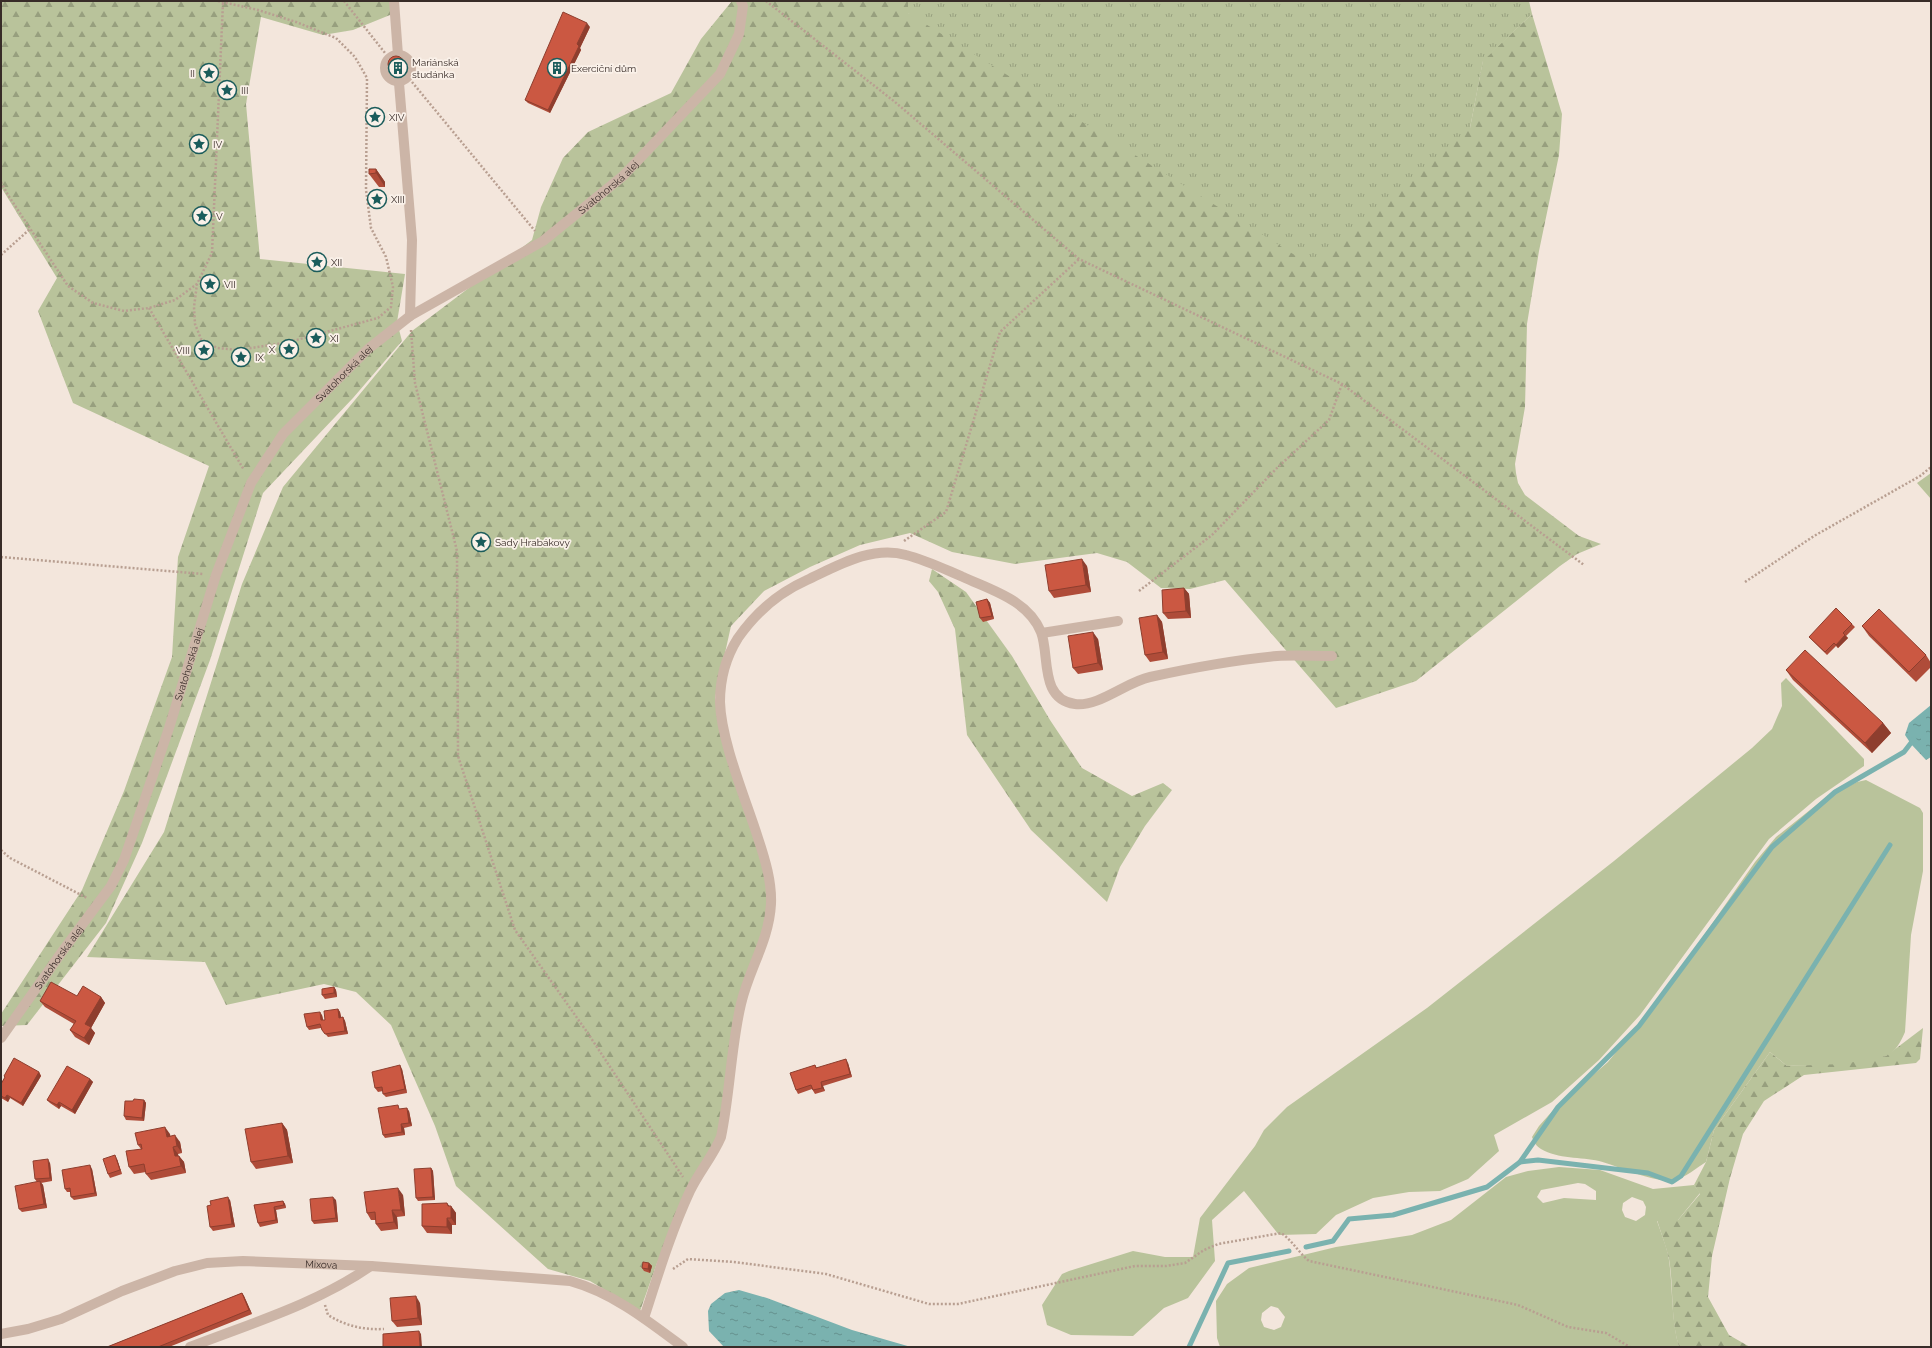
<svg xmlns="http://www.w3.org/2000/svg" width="1932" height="1348" viewBox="0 0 1932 1348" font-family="Raleway,sans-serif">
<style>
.green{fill:#b9c39b;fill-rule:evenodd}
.forest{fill:url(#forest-firs)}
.park{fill:url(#park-tufts)}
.water{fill:url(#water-ripples)}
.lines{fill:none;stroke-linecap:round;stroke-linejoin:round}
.stream{stroke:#7ab2af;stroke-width:5}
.path{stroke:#b89f91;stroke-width:2.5;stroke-dasharray:2 2;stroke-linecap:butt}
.minor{stroke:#ccb5a7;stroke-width:10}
.wall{fill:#af4c39}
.shaded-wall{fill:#8e3e2e}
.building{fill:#cb5842;stroke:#8e3e2e}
.labels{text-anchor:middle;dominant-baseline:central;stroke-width:3.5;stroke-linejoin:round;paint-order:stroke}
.poi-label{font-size:10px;fill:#382c28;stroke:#faf1e9;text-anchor:start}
.street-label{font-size:10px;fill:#382c28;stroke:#faf1e9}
</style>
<defs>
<pattern id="forest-firs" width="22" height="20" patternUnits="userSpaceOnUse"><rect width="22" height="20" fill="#b9c39b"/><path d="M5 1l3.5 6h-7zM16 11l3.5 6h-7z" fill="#979f7e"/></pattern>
<pattern id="park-tufts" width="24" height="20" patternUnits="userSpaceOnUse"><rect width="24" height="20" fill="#b9c39b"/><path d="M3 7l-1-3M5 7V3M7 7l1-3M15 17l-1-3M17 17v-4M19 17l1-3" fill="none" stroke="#979f7e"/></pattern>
<pattern id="water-ripples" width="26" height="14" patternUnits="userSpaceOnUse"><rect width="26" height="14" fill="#7ab2af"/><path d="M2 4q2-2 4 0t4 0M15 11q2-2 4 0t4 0" fill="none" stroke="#65918e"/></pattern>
</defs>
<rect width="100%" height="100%" fill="#f3e6dc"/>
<g class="green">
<path d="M1931,473V499L1917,483Z"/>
<path d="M1786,678L1864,759V766L1816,799L1769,839L1640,1015L1599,1060L1552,1102L1494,1135L1499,1151L1468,1179L1440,1191L1409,1192L1373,1198L1336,1215L1316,1234L1279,1235L1244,1191L1212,1220L1215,1261L1188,1298L1164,1308L1133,1336L1071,1335L1047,1325L1042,1305L1062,1274L1069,1271L1133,1251L1165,1257H1193L1200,1218L1255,1146L1264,1130L1287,1107L1427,1008L1614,861L1752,748L1772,729L1782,706L1781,683Z"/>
<path d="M1866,780L1920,808L1923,813V871L1911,935L1905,1032C1901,1041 1896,1052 1886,1056C1858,1068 1818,1065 1787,1066L1770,1052L1714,1130L1706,1162C1696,1168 1686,1178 1673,1180C1653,1183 1619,1166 1599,1161C1581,1157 1558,1159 1541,1149C1536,1146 1534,1142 1532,1137L1539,1126L1556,1107L1608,1062L1661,997L1755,862L1776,837L1825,798L1857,782Z"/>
<path d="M1559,1167L1600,1170L1653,1189L1694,1185L1700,1193L1678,1220L1657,1221C1661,1233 1667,1247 1669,1260C1673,1289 1671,1319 1679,1347H1220L1217,1338L1216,1301L1227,1284L1249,1268L1336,1247L1412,1235L1451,1220L1506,1177L1528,1171ZM1578,1183L1585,1184L1596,1191V1200L1564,1198L1543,1203L1537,1197L1541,1190ZM1632,1197L1643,1201L1646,1207L1645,1215L1636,1221L1625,1217L1622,1210L1623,1203ZM1271,1306L1278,1308L1285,1317L1281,1327L1274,1330L1264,1327L1261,1320L1262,1313Z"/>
</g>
<g class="forest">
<path d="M1,1H395L390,15L353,30L323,35L261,17L246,104L260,259L405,274L397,322L402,341L353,398L263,493L210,660L142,843L106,923L27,1025L1,1026V1014L82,890L124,791L172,657L178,557L209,466L73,403L38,311L57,278L1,187Z"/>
<path d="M732,1H908V13L1470,128L1483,60L1532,14L1562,114L1559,155L1539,251L1527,324L1525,407L1515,464L1516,473L1518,483L1525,495L1579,536L1601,544L1577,554L1560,566L1416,681L1336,708L1225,580L1190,589L1161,588L1127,562L1097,553L1015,564L952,552L910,533L860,545L810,567L764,591L731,626L715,698L764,863L769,900L765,935L740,996L719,1139L657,1263L640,1311L590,1281L548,1269L456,1186L435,1126L391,1025L356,992L324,984L226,1005L205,962L87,957L164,832L242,584L283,487L412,331L532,240L541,207L563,158L588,132L671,93L701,39Z"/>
<path d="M932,569L966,592L1012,656L1050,720L1082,768L1132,796L1163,783L1172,790L1145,826L1120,867L1107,902L1031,830L967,735L955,629L938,592L929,581Z"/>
<path d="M1923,1028L1920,1059L1916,1063L1804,1075L1764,1101L1743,1134L1730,1178L1712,1256L1708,1297L1729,1335L1750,1347H1679C1670,1318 1674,1288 1669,1259C1666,1246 1661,1233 1657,1220H1678L1700,1194L1694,1185L1706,1162L1714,1130L1770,1052L1787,1066L1843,1064L1886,1056Z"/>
</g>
<path class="park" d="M908,1H1529L1532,14L1483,61L1470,128L1309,264L908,13Z"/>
<g class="water">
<path d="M1931,705V757L1926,760L1911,744L1905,735L1909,723Z"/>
<path d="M739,1290L767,1298L852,1330L911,1347H724L709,1331L708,1311L711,1304L725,1293Z"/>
</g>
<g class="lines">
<g class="stream">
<path d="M1520,1162L1538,1160L1648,1173L1672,1182L1681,1176L1890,845"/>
<path d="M1306,1247L1333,1241L1349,1219L1393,1215L1487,1187L1520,1162L1558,1107L1639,1026L1772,847L1835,792L1904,752L1914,739"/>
<path d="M1189,1347L1228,1263L1289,1251"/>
</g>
<g class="path">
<path d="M218,1L258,10L296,22L336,38L355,57L367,78L366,190L371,228L386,257L393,287L391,307L378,318L289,342L239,350L217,348L201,339L195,324L194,307L197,284L212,253L223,2"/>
<path d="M344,1L385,53"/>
<path d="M766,1L895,102L1079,259L1342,384L1584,565"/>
<path d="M412,82L535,231"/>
<path d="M1,182L8,195L68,286L93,303L124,311L149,308L175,300L197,284"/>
<path d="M1,255L30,229"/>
<path d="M149,308L244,470"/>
<path d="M411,330L415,383L457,551L458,756L515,930L587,1032L683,1177"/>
<path d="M904,541L946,512L1000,332L1079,259"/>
<path d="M1,557L203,574"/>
<path d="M1745,582L1814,536L1920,476L1931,467"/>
<path d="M1139,591L1212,535L1277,468L1329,420L1342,384"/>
<path d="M1,850L10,858L87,898"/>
<path d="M673,1269L688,1259L734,1262L826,1274L929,1304H958L1135,1266H1166L1185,1263L1204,1250L1218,1244L1281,1233C1293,1241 1298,1252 1309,1261L1518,1305L1568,1327L1606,1333L1630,1347"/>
<path d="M325,1305L328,1315C346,1326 363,1330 384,1329"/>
</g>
<g class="minor">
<path d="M394,1L398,55"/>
<circle cx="398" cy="68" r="13"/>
<path d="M399,83L412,240L410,316"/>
<path d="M1042,633L1118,621"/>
<path id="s1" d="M1,1038L64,949L111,886L124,860L169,728L216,575L251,483L283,434L368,349L410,316L543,241L623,176L720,74L739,34L743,6L741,1"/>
<path d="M644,1318C658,1275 671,1232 690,1191C699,1172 713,1156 721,1137C730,1094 731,1046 741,1004C749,969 769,941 771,904C772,882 765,859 758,838C746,800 721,741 720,702C720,680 726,657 738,638C756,612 778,593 807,580C837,566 872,545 906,555C926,560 944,569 963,577C991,590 1028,600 1041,632C1050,655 1039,699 1075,704C1099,707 1126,682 1150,677C1191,668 1234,660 1277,656C1295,655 1314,656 1332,656"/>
<path id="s2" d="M1,1334L28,1329L61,1319L122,1291L175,1271L207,1263L243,1261L371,1266L570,1281C613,1293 647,1320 683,1347"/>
<path d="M190,1347C252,1323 316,1304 371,1266"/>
</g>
</g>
<g class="wall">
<path d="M590,27L580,48L581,50L550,113L528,103L525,100Z"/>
<path d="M405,63L406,69L402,74L397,76L391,72L389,69Z"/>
<path d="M376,169L385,182V187H379L369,174Z"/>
<path d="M1087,566L1091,592L1054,598L1049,591Z"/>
<path d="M1184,588L1189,594L1191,618L1168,619L1163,613Z"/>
<path d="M987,599L990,603L994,619L983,622L980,618Z"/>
<path d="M1157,615L1162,622L1168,659L1150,662L1145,655Z"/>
<path d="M1852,624L1855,627L1846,636L1848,638L1838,648L1836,646L1827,655L1809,637Z"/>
<path d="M1862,626L1926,655L1931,663V667L1916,682L1869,636Z"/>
<path d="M1098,639L1103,670L1078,674L1073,668Z"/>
<path d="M1786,670L1883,723L1891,733L1872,753L1793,680Z"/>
<path d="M334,987L336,990L337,997L325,999L322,995Z"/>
<path d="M77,996L101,997L105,1003L91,1028L95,1033L89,1045L75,1037L70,1030L74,1024L45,1007L40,1001Z"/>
<path d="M338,1009L340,1012L341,1018L343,1017L345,1021L348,1034L328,1037L322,1030L321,1028L309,1030L307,1027L322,1015L323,1020H325Z"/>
<path d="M848,1063L852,1077L823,1086L825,1091L815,1094L812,1089L798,1094L796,1090L815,1065L817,1068Z"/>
<path d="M402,1069L407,1093L386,1097L383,1094V1091L378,1092L375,1088Z"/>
<path d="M39,1072L41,1076L23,1106L10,1098L8,1102L1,1098V1084L5,1077L4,1076Z"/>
<path d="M90,1079L93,1082L75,1114L61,1106L59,1109L50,1103L47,1100Z"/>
<path d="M144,1100L146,1103L144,1121L126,1120L124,1116L133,1101Z"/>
<path d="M401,1109L409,1111L412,1126L404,1128L405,1135L385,1138L383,1135Z"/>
<path d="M282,1123L287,1130L293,1163L256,1169L251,1162Z"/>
<path d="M170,1134V1136L180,1142L182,1153L178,1154V1156H179L184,1162L186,1173L151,1180L146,1174V1172L134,1174L129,1167L141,1149L138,1145Z"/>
<path d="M117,1159L122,1174L110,1178L108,1174Z"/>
<path d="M50,1163L52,1181L41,1183L43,1185L47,1208L22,1212L19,1209L37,1182L35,1179Z"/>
<path d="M431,1168L433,1171L435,1200L418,1201L416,1198Z"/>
<path d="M92,1169L97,1196L74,1200L71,1197L70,1192H67L65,1189Z"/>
<path d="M403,1195L405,1216L397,1217L398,1229L381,1231L376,1224V1220H371L367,1213Z"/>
<path d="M230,1200L235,1227L213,1231L210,1227L211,1205Z"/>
<path d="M336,1200L338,1222L314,1224L312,1221Z"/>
<path d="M283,1201L285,1204L286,1208L276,1210L278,1223L260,1227L258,1223L254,1205Z"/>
<path d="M450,1206H451L456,1213V1225H452V1234L427,1233L422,1226Z"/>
<path d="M649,1263L652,1266L650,1273L644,1271L642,1268Z"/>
<path d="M242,1293L244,1296L252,1314L169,1347H107Z"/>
<path d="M420,1303L422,1325L397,1327L392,1321Z"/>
</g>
<g class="shaded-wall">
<path d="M587,23L590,27L580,48L577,44Z"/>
<path d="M579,46L581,50L550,113L548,110Z"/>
<path d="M402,60L405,63L406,69L402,74L400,71Z"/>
<path d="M376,169L385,182V187L376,173Z"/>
<path d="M1082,559L1087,566L1091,592L1086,585Z"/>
<path d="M1184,588L1189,594L1191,618L1186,611Z"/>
<path d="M987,599L990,603L994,619L992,616Z"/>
<path d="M1157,615L1162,622L1168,659L1163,652Z"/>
<path d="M1093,632L1098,639L1103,670L1098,663Z"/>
<path d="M1845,635L1848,638L1838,648L1836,645Z"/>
<path d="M1883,723L1891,733L1872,753L1865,743Z"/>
<path d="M334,987L336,990L337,997L334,993Z"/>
<path d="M101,997L105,1003L91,1028L95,1033L89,1045L84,1038L85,1024Z"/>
<path d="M338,1009L340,1012L342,1021L339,1018Z"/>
<path d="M320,1012L322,1015L324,1024L321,1020Z"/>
<path d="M343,1017L345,1021L348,1034L345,1031Z"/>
<path d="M846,1059L848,1063L852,1077L850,1074Z"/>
<path d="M400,1065L402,1069L407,1093L405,1089Z"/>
<path d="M39,1072L41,1076L23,1106L21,1103Z"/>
<path d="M90,1079L93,1082L75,1114L72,1110Z"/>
<path d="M821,1082L823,1086L825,1091L822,1088Z"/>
<path d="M7,1095L10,1098L8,1102L5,1098Z"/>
<path d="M144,1100L146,1103L144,1121L142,1118Z"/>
<path d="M59,1102L61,1106L59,1109L57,1105Z"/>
<path d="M407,1108L409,1111L412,1126L409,1123Z"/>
<path d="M282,1123L287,1130L293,1163L288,1156Z"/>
<path d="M401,1124L404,1128L405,1135L402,1132Z"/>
<path d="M165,1127L170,1134L172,1144L167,1137Z"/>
<path d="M175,1135L180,1142L182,1153L177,1146Z"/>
<path d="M173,1147L178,1154L180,1163L175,1156Z"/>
<path d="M115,1155L117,1159L122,1174L120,1170Z"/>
<path d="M179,1156L184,1162L186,1173L181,1166Z"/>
<path d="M48,1159L50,1163L52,1181L50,1178Z"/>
<path d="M90,1165L92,1169L97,1196L95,1193Z"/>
<path d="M431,1168L433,1171L435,1200L433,1197Z"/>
<path d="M40,1181L43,1185L47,1208L44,1204Z"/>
<path d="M398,1188L403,1195L405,1216L401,1210Z"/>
<path d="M228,1197L230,1200L235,1227L232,1224Z"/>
<path d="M333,1197L336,1200L338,1222L336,1218Z"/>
<path d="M283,1201L285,1204L286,1208L284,1205Z"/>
<path d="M447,1203L451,1208V1206L456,1213V1225L451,1218Z"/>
<path d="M274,1207L276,1210L278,1223L276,1220Z"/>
<path d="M392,1210L397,1217L398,1229L394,1222Z"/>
<path d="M447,1218L452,1225V1234L447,1227Z"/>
<path d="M649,1263L652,1266L650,1273L648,1269Z"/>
<path d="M242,1293L244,1296L252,1314L249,1310Z"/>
<path d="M416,1296L420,1303L422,1325L418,1318Z"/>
<path d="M419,1331L421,1334L422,1347H420Z"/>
</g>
<g class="building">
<path d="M563,12L587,23L577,44L579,46L548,110L525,100Z"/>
<circle cx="396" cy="64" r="8"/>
<path d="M369,169H376V173L369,174Z"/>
<path d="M1082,559L1086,585L1049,591L1045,565Z"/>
<path d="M1184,588L1186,611L1163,613L1162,590Z"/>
<path d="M987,599L992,616L980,618L976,602Z"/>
<path d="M1836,608L1852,624L1843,633L1845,635L1836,645L1834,643L1825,652L1809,637Z"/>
<path d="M1879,609L1926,655L1909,672L1862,626Z"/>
<path d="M1157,615L1163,652L1145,655L1139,618Z"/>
<path d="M1093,632L1098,663L1073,668L1068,636Z"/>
<path d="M1805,650L1883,723L1865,743L1786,670Z"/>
<path d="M51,982L77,996L83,986L101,997L85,1024L91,1027L84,1038L70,1030L76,1021L40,1001Z"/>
<path d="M334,987V993L322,995V989Z"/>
<path d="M338,1009L339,1018L343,1017L345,1031L325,1034L322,1030L320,1024L307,1027L304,1014L320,1012L321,1020H325L324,1011Z"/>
<path d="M14,1058L39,1072L21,1103L7,1095L5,1098L1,1096V1084L5,1077L4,1076Z"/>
<path d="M846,1059L850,1074L821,1082L822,1088L813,1090L811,1085L796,1090L790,1073L815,1065L816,1068Z"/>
<path d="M400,1065L405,1089L383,1094L382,1087L375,1088L372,1072Z"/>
<path d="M67,1066L90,1079L72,1110L59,1102L57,1105L47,1100Z"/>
<path d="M134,1099L144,1100L142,1118L124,1116L125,1101H133Z"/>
<path d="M398,1105L399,1109L407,1108L409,1123L401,1124L402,1132L383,1135L378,1108Z"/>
<path d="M282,1123L288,1156L251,1162L245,1129Z"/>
<path d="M165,1127L167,1137L175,1135L177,1146L173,1147L175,1156H179L181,1166L146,1174L144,1164L129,1167L126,1151L142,1149L141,1144L138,1145L135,1133Z"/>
<path d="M115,1155L120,1170L108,1174L103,1159Z"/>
<path d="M48,1159L50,1178L35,1179L33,1161Z"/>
<path d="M90,1165L95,1193L71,1197L70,1188L65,1189L62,1170Z"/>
<path d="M431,1168L433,1197L416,1198L414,1169Z"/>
<path d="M40,1181L44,1204L19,1209L15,1186Z"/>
<path d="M398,1188L401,1210H392L394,1222L376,1224L375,1212L367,1213L364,1192Z"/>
<path d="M228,1197L232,1224L210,1227L207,1206L211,1205L210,1201Z"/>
<path d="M333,1197L336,1218L312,1221L310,1199Z"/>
<path d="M283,1201L284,1205L274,1207L276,1220L258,1223L254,1205Z"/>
<path d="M447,1203L448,1206H451V1218H447V1227L422,1226V1204Z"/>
<path d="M643,1262L649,1263L648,1269L642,1268Z"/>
<path d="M242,1293L249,1310L158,1347H107Z"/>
<path d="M416,1296L418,1318L392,1321L390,1298Z"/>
<path d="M419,1331L420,1347H383V1334Z"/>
</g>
<defs>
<g id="building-ring" transform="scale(1)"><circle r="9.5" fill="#faf1e9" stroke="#1b5c5b" stroke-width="1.5"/><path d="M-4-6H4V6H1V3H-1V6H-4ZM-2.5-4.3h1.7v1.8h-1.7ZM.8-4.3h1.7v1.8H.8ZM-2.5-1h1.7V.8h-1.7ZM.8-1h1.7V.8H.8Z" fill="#1b5c5b"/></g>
<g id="sight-ring" transform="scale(1)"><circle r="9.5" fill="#faf1e9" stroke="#1b5c5b" stroke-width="1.5"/><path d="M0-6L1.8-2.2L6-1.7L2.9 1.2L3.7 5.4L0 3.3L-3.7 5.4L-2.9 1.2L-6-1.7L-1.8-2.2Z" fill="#1b5c5b"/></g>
</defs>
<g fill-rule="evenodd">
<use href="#building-ring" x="398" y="68"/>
<use href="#building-ring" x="557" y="68"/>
<use href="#sight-ring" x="209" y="73"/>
<use href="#sight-ring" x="227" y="90"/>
<use href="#sight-ring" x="375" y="117"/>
<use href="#sight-ring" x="199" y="144"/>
<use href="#sight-ring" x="377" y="199"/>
<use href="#sight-ring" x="202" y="216"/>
<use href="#sight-ring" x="317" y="262"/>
<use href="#sight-ring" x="210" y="284"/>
<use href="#sight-ring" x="316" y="338"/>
<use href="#sight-ring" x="289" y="349"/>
<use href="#sight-ring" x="204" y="350"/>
<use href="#sight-ring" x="241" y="357"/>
<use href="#sight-ring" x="481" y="542"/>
</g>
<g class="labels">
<g class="poi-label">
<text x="412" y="62">Mariánská<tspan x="412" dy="12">studánka</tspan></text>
<text x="571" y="68">Exerciční dům</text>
<text x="195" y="73" text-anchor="end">II</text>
<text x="241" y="90">III</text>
<text x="389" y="117">XIV</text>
<text x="213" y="144">IV</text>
<text x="391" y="199">XIII</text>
<text x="216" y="216">V</text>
<text x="331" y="262">XII</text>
<text x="224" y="284">VII</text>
<text x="330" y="338">XI</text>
<text x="275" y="349" text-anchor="end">X</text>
<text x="190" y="350" text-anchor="end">VIII</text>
<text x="255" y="357">IX</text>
<text x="495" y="542">Sady Hrabákovy</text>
</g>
<g class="street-label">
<text stroke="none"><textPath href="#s1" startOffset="1084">Svatohorská alej</textPath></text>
<text stroke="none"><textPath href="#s1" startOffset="759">Svatohorská alej</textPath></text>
<text stroke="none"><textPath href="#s1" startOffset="423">Svatohorská alej</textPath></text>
<text stroke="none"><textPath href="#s1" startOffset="99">Svatohorská alej</textPath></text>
<text stroke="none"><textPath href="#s2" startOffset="333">Mixova</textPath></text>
</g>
</g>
<rect width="1932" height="1348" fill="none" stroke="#382c28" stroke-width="4"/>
</svg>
